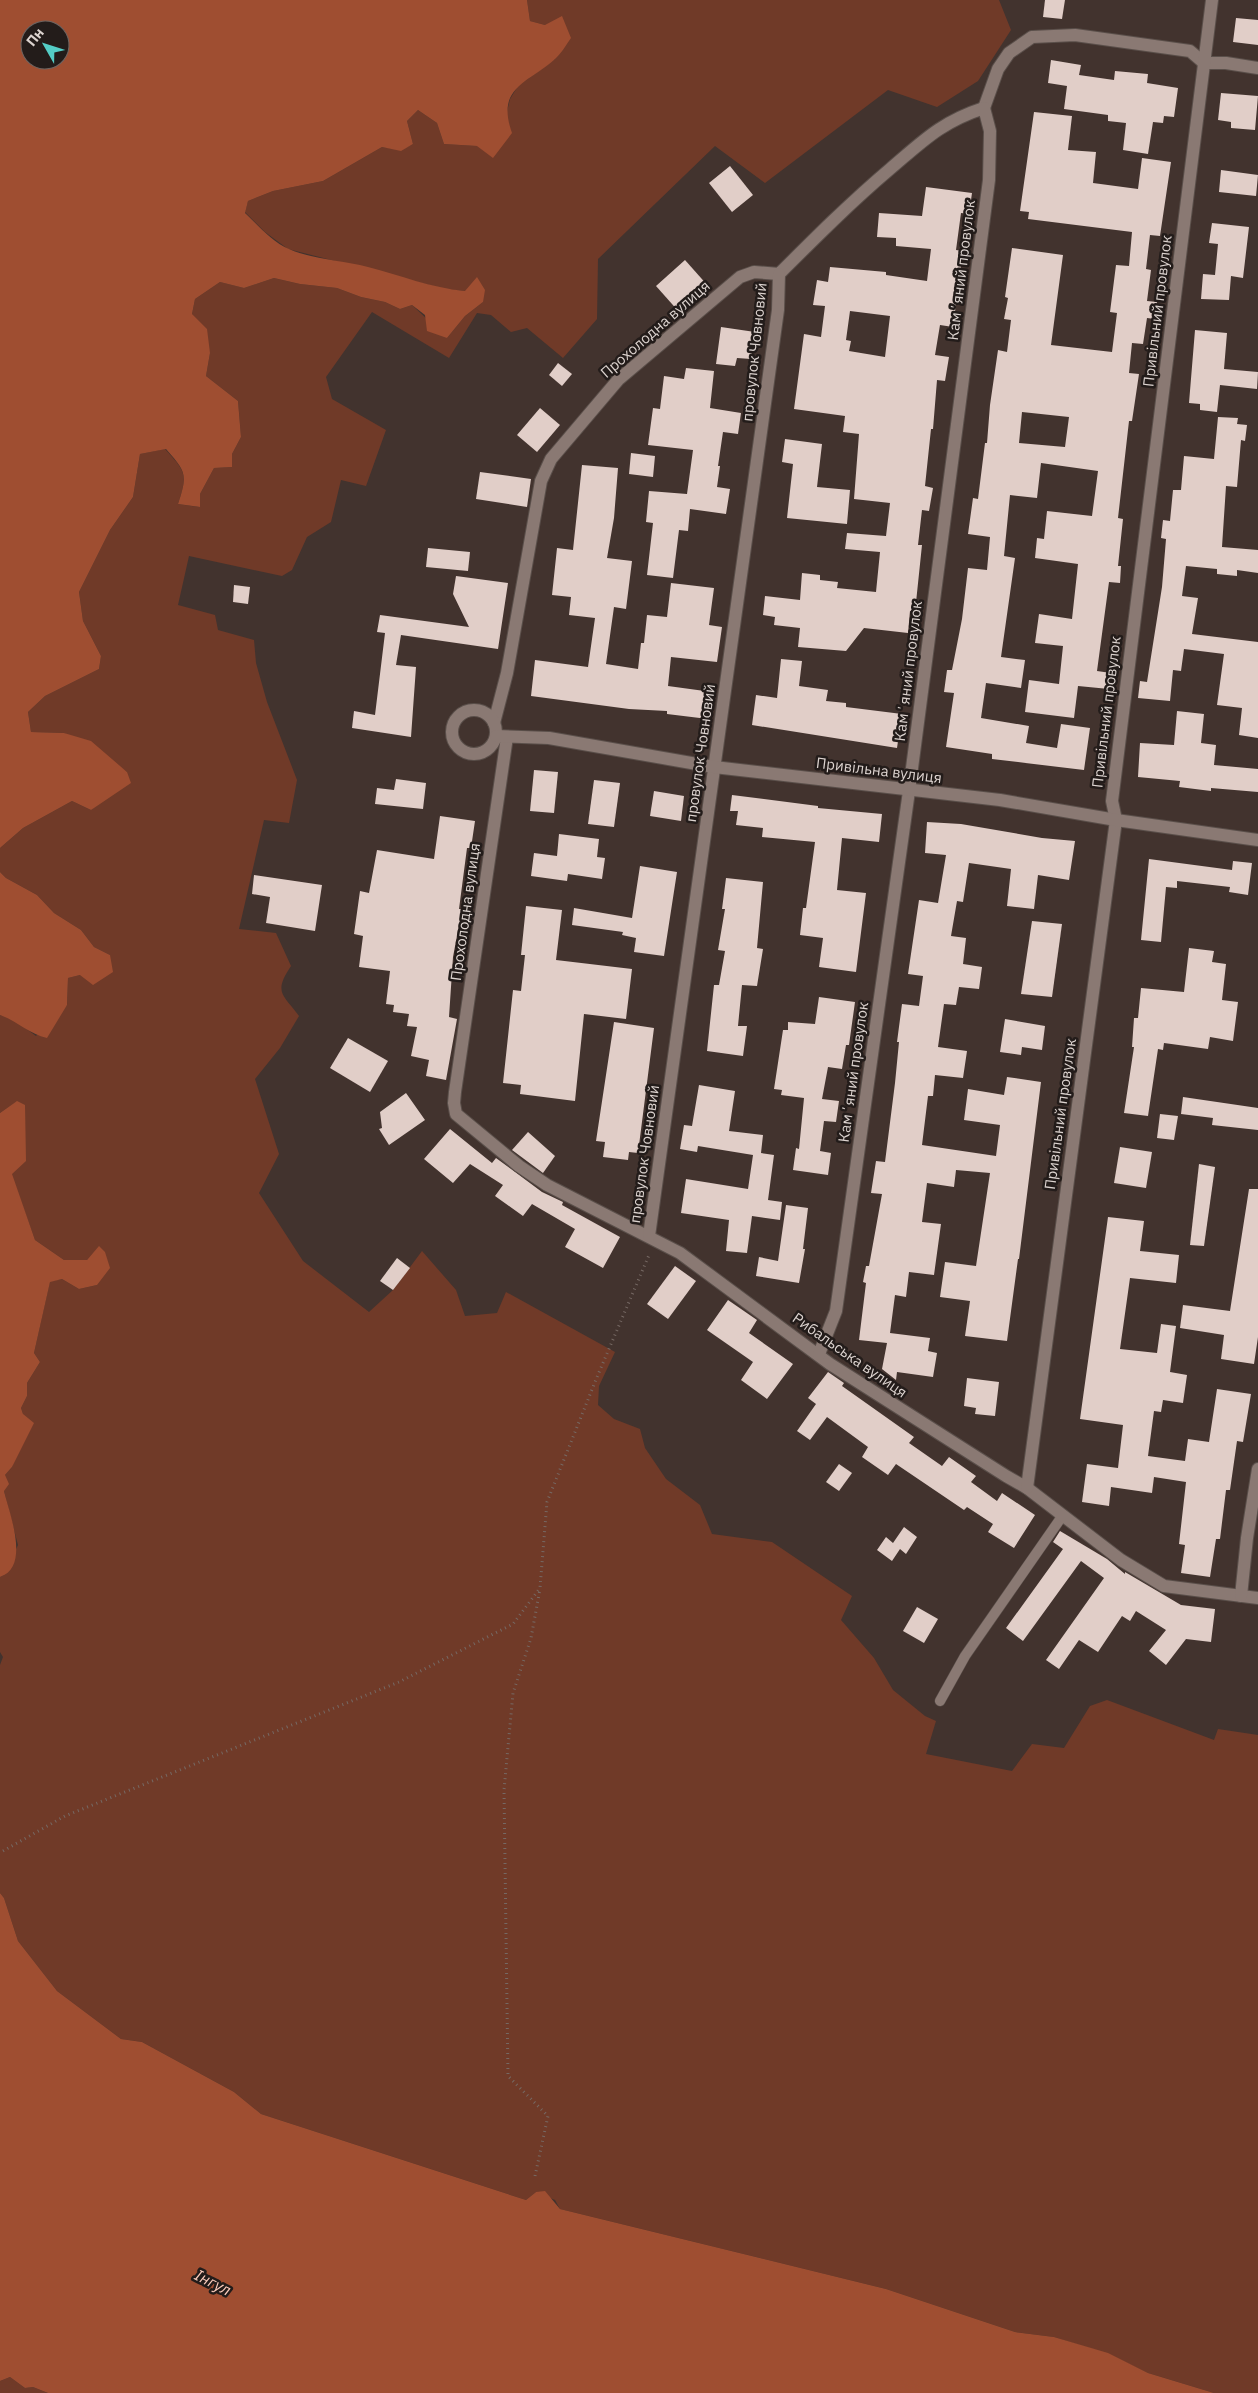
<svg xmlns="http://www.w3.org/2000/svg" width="1258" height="2393" viewBox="0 0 1258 2393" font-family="'IBM Plex Sans',sans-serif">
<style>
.green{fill:#703a28}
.water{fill:#9f4e31;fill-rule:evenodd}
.building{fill:#e1cec8;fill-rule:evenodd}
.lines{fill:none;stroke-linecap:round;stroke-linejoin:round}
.lane-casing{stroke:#5a4f4a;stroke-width:11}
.street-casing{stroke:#5a4f4a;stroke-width:14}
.secondary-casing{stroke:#5a4f4a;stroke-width:14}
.path{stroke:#766964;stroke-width:3;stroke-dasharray:1 4;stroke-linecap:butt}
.lane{stroke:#8a7973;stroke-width:10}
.street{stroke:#8a7973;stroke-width:12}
.secondary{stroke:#8a7973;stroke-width:12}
.labels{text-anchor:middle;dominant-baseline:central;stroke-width:5;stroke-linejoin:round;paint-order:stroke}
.street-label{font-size:15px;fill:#dcd3cf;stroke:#231c1a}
.water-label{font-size:16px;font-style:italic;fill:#fcccbc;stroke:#231c1a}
</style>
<rect width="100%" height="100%" fill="#42332e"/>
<g class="green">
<path d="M527,0H999L1011,30L978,81L937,107L888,90L765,183L715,146L598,259L597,319L563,358L527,328L511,332L491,315L477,313L449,358L372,312L326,377L332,399L386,430L366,486L341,480L331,522L307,537L292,570L282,576L189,556L178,605L215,615L218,630L254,640L256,663L267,702L297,780L289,823L264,820L239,929L276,933L291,966C273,993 283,994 299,1016L280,1048L255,1079L279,1154L259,1193L303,1261L369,1312L393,1290L422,1251L456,1290L465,1316L497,1313L506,1292L615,1352L599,1386L598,1405L614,1419L640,1429L645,1448L666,1479L700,1505L712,1534L772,1542L852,1596L841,1620L874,1658L893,1690L925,1716L936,1721L926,1754L1012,1771L1032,1744L1064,1748L1090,1706L1107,1700L1214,1740L1218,1729L1258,1735V2393H1214L1148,2373L1108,2354L1054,2337L1015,2332L886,2289L560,2209L555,2200L536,2192L526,2200L261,2114L234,2092L142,2042L121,2039L57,1991L18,1941L4,1898L0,1893V1665L3,1657L0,1652V1577L4,1575L18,1545L4,1491L5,1475L12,1467L23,1414L21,1408L27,1396V1383L40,1362L34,1353L50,1281L62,1279L79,1289L97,1285L99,1247L87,1260H64L35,1240L11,1174L16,1102L0,1113V1015L13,1019L36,1036L67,1005L68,978L80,975L110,955L94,947L81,930L54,913L37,895L6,878L0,872V848L23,828L72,801L91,810L127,772L112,761L64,733L31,732L28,712L45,696L99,669L101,656L83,621L79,592L110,530L133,497L140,454L165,449C186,472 188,474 178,504L199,507L200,494L214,468L232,467V454L241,437L238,401L206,376L210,353L192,314L195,299L220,282L244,288L274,278L300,284L337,288L361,297L385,302L400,309L412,305L447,338L465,316L483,302L465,291L445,289L288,249L265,232L245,212L248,201L273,191L323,181L382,147L401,150L413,144L407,121L418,110L437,123L444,144L477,146L506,116L510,99L518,86L555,59L545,25L530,21Z"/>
<path d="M10,2377L25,2388L33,2387L48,2393H0V2381Z"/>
</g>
<g class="water">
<path d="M0,0H527L530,21L545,25L562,16L571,38C566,45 561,54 554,60C526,84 496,88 512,133L493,158L477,146L444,144L437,123L418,110L407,121L413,144L401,151L382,147L323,181L273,191L248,201L245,213C258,225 272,242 289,249C314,260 342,260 368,267C400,275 431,288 465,291L477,277L485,290L483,302L465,316L447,338L427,331L425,315L412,305L400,309L385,302L361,297L337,288L300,284L274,278L244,288L220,282L195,299L192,314L207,329L210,353L206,376L238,401L241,437L232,454V467L214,468L200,494V507L178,504C188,474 186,472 166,449L140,454L133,497L110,530L79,592L83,621L101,656L99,669L45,696L28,712L31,732L64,733L91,741L127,772L131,783L91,810L72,801L23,828L0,848ZM30,30H60V60H30Z"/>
<path d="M0,872L6,878L37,895L54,913L81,930L94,947L110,955L113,972L93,985L80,975L68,978L67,1005L47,1038C29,1034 17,1021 0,1015Z"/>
<path d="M17,1101L25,1105L26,1161L12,1174L35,1240L64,1260H87L99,1246L105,1252L110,1268L97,1285L79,1289L62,1279L50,1282L34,1353L40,1362L27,1383V1396L21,1408L23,1414L34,1423L12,1467L5,1475L9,1484L4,1491C9,1512 31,1567 0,1577V1113Z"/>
<path d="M0,1893L4,1898L18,1941L57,1991L121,2039L142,2042L234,2092L261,2114L526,2200L536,2192L545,2191L560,2209L886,2289L1015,2332L1054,2337L1108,2353L1148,2373L1214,2393H48L33,2387L25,2388L10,2377L0,2381Z"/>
</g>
<g class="building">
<path d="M1045,0H1065L1062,19L1043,17Z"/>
<path d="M1236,18L1258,20V45L1233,42Z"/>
<path d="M1051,60L1081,65L1079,75L1114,80L1115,71L1148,74L1147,83L1178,88L1174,117L1164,116L1163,123L1153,122L1148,154L1123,150L1126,123L1108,121V115L1064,109L1067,86L1048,83Z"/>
<path d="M1221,93L1258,96L1255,130L1231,128V122L1218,120Z"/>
<path d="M1034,112L1072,116L1068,150L1096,152L1093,183L1138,189L1142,158L1171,162L1160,236L1150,235L1146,269L1151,270L1147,301L1157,302L1155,319L1147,318L1143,344L1132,343L1129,373L1139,374L1132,421H1129L1118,518L1123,519L1118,566H1121L1120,583L1109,582L1097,671L1111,673L1109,689L1078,686L1074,718L1025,712L1029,680L1059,684L1063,646L1035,643L1039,614L1072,619L1078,564L1035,558L1037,538L1044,539L1047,511L1092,516L1098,471L1041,463L1037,498L1010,495L1004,556L1015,558L1001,657L1025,660L1021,688L986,683L981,718L1029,726L1026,743L1057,748L1061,724L1090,728L1084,770L992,759V754L946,747L954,693L944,692L947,670H952L962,619L968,568L987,570L990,537L968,534L973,498L978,499L985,443H987L990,405L998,350L1007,352L1011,320L1004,319L1008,298L1005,297L1012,248L1063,255L1051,345L1112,352L1117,313L1110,312L1116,265L1129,266L1132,232L1028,219L1029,212L1020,211ZM1022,412L1069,417L1065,447L1019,443Z"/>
<path d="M730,166L753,195L732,212L709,183Z"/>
<path d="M1221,170L1258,175L1256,196L1219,192Z"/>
<path d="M926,187L972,193L969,214L961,213L956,250L963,251L953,327L940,325L935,355L949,357L945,381L937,380L933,429H931L925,486L933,488L929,511L922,510L918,545H922L915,612L910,611L908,633L864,628L846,651L798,647L800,628L774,625L775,617L763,615L765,596L800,600L802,573L820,575V580L838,582L837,588L876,592L880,552L845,549L847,533L886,536L890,503L854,499L859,434L843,432L845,416L794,409L804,334L821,337L825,306L813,305L817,280L828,282L830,267L886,272V275L927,281L931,249L896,246V238L877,237L879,213L922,216ZM850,311L890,316L885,357L849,351L851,341L846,340Z"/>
<path d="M1212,223L1249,227L1243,278L1231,276L1229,300L1201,299L1203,274L1215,275L1218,244L1209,243Z"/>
<path d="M685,260L709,287L680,313L656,286Z"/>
<path d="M721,327L755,332L751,359L737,358L735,366L716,364Z"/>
<path d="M1195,330L1227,333L1224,369L1258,372L1257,389L1220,385L1217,412L1200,410V404L1189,403Z"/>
<path d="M558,363L572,374L562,386L549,375Z"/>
<path d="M686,368L714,371L710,408L741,413L738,434L723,432L718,466H720L717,487L730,489L726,514L690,509L688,531L679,530L673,578L647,575L653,523L646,522L649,491L687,494L693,450L648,445L653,408L660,409L664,376L684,379Z"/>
<path d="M540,408L560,425L537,452L517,435Z"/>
<path d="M1218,417L1238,418L1237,424L1247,425L1245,441L1241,440L1237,487L1226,486L1222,547L1258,550V573L1237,570V576L1217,574V569L1186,566L1182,596L1198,598L1192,634L1258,642V738L1239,735L1242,708L1217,705L1224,654L1184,649L1181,671L1173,670L1170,701L1138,698L1140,681L1147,682L1162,587L1166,539L1161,538L1163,520L1170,521L1173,490H1181L1184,456L1214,459Z"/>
<path d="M785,439L822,444L817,487L850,490L847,524L787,518L793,464L782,462Z"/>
<path d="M631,453L655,456L653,477L629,474Z"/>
<path d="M582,465L618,468L614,518L607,558L632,561L626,609L614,607L606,664L638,669L641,643H644L647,615L667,617L671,583L714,588L709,625L722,627L717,662L671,657L668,686L712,692L708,719L667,714V711L629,709L531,696L535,660L588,667L595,618L569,615L571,597L552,595L557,548L573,550Z"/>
<path d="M480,472L531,479L527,507L476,499Z"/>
<path d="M428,548L470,552L468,571L426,567Z"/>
<path d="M456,576L508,583L498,649L401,635L396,665L416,667L411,737L352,728L354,711L375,715L385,633L377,632L380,615L469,627L453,594Z"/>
<path d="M234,585L250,587L248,604L233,602Z"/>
<path d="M781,659L802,661L799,686L828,690L826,701L846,703V707L902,714L897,748L752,725L756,695L777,698Z"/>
<path d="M1177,711L1204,714L1201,743L1216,745L1214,765L1258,769V792L1211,788V791L1179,787L1180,781L1138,777L1140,743L1174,745Z"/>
<path d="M534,770L558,772L554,813L530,811Z"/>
<path d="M396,779L426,783L423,809L375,804L377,788L394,790Z"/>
<path d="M594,780L620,783L614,827L588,824Z"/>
<path d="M654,791L684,796L681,821L650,816Z"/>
<path d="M732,795L818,806V808L882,814L879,842L842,838L837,890L866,893L856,972L819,967L823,938L800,935L803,908H806L815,842L762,837L763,828L736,825L738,811H730Z"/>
<path d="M440,816L475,821L471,848H467L459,909H462L453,957L449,1017L457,1019L446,1080L426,1076L429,1060L411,1056L417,1027L407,1026L409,1014L393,1012L394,1005L386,1004L390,971L359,967L363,936L354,934L360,891L369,893L377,850L434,859Z"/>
<path d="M927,822L961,824L1042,838L1075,841L1069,880L1038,875L1034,909L1007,906L1011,869L969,863L963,902L957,901L951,936L966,938L963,964L982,967L979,989L959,987L956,1005L944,1004L938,1047L967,1051L963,1078L935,1075L933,1096H928L922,1145L996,1156L1000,1125L964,1120L968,1089L1004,1095L1007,1077L1041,1082L1019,1259H1018L1007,1341L965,1336L970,1301L940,1297L945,1262L976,1266L990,1173L956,1170L954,1187L927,1183L922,1222L941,1224L934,1275L909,1272L906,1297L895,1295L890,1333L930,1338L928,1351L937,1353L933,1377L897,1372L896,1380L882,1369L887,1343L859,1340L866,1283L863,1282L866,1266H869L882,1194L871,1193L876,1161L885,1162L895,1083L899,1042H897L902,1004L919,1006L923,976L908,974L919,900L938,903L946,855L925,853Z"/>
<path d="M559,834L599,839L597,857L605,858L602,879L568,874L567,881L531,876L534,853L557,856Z"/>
<path d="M1149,859L1232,870L1233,861L1252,863L1248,895L1229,892L1230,887L1177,881V888L1166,887L1161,942L1141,940Z"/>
<path d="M640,866L677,872L664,956L634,952L636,938L622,935L623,932L572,925L574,908L632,918Z"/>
<path d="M254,875L322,885L315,931L266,923L270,897L252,894Z"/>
<path d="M726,878L763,882L757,948L763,949L757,986L742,985L738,1026H747L743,1056L707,1051L714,985H719L725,951L718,950L725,909H722Z"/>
<path d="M526,906L562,910L556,960L632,969L626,1019L584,1014L575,1101L520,1094L521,1085L503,1083L513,990L521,991L525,955H521Z"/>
<path d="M1032,921L1062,924L1052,997L1021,994Z"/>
<path d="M1189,948L1214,951L1212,962L1226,964L1222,1000L1238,1002L1233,1041L1210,1037L1208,1049L1164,1043L1163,1050L1158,1049L1148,1116L1124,1113L1134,1047H1132L1134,1018H1138L1141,988L1184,992Z"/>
<path d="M819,997L855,1002L849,1045H846L842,1069L828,1067L822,1099L839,1101L836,1122L824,1121L820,1151L831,1153L828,1175L793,1170L796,1148L799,1149L804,1098L781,1095L782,1090L774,1089L783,1030H788V1022L815,1024Z"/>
<path d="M1005,1019L1045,1026L1042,1050L1022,1047L1021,1055L1000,1052Z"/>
<path d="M614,1022L654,1028L638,1153L629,1152L628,1160L603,1157L605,1142L596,1141Z"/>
<path d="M348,1038L388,1061L370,1092L330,1068Z"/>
<path d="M699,1085L735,1091L729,1131L763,1135L761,1153L774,1155L768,1200L782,1202L780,1220L752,1216L747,1253L726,1251L729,1220L681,1213L686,1179L748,1189L753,1155L698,1146L697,1152L680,1149L684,1125L692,1126Z"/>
<path d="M406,1093L425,1120L389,1145L379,1129L382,1128L380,1112Z"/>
<path d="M1183,1097L1258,1108V1130L1212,1125L1213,1118L1181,1114Z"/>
<path d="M1160,1114L1178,1116L1174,1140L1157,1138Z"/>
<path d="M450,1129L492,1163L496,1158L542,1192L563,1202L562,1205L620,1237L603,1268L565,1247L575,1229L532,1204L523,1216L495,1196L503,1185L470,1164L453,1183L424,1159Z"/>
<path d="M528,1132L555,1156L543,1173L512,1150Z"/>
<path d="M1120,1147L1152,1152L1146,1188L1114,1183Z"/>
<path d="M1199,1164L1215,1167L1204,1246L1190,1245Z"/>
<path d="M1249,1189H1258V1337L1254,1364L1221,1359L1224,1335L1180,1328L1183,1305L1230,1311Z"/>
<path d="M786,1205L808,1208L803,1249H805L799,1283L756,1276L759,1257L778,1261Z"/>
<path d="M1108,1217L1144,1221L1140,1251L1179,1255L1176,1283L1130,1278L1120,1349L1157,1353L1161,1324L1176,1326L1170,1372L1187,1375L1183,1403L1163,1400L1161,1412L1154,1411L1148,1456L1185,1461L1188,1439L1209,1442L1217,1389L1251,1394L1243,1442L1237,1441L1230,1490H1226L1220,1539H1216L1210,1577L1181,1573L1185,1545L1179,1544L1186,1482L1154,1477L1152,1493L1111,1487L1109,1506L1082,1502L1087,1464L1118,1468L1123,1425L1080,1419Z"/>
<path d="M397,1258L410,1268L393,1290L380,1281Z"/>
<path d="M675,1266L696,1281L668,1319L647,1304Z"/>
<path d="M728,1300L757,1320L749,1333L793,1364L767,1399L741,1380L753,1362L707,1330Z"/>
<path d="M828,1372L844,1383L842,1386L914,1437L909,1443L942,1466L949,1457L976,1476L971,1482L997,1501L1002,1493L1035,1515L1014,1548L988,1532L993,1524L967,1507L964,1510L896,1464L888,1475L862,1457L868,1447L827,1417L810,1440L797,1431L816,1404L808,1398Z"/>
<path d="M967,1378L999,1382L995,1416L975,1414L976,1408L964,1406Z"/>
<path d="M839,1464L852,1473L839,1491L826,1482Z"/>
<path d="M904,1527L917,1537L906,1554L900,1549L892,1561L877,1550L886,1537L893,1543Z"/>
<path d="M1060,1531L1107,1559L1125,1574V1572L1181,1605L1215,1609L1211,1642L1186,1639L1166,1665L1149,1651L1166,1630L1136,1611L1130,1621L1122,1616L1098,1652L1079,1640L1059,1669L1046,1660L1104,1578L1081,1561L1023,1641L1006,1628L1063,1549L1053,1542Z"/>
<path d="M917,1607L938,1619L924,1643L903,1631Z"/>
</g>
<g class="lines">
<g class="lane-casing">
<path id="lane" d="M940,1701L965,1656L1063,1515"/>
</g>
<g class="street-casing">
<g id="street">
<path d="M984,108L998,69L1009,53L1032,37L1075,35L1190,51L1204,63H1226L1258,68"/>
<path d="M494,723L507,673L541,481L551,459L618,380L740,277L754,272L779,274C815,238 851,202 890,169C923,141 941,122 984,108"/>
<path d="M507,737L455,1092L454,1103L456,1114L519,1166L547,1185L680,1253L830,1364L1006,1476L1027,1488L1121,1560L1164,1586L1258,1598"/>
<path d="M649,1236L778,310L779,274"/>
<path d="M819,1354L836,1311L909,791L989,180L990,131L984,108"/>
<path d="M1027,1488L1116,820L1112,801L1212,0"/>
<path d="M1241,1596L1247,1538L1258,1469"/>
</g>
</g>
<g class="secondary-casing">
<g id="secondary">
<circle cx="474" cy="732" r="22"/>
<path d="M496,736L549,738L714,767L1000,800L1116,820L1258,840"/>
</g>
</g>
<g class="path">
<path d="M3,1851L65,1816L399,1682L513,1624L540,1588L547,1502L597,1377L649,1255"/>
<path d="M535,2176L548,2116L508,2076L504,1790L513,1693L531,1638L540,1589"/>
</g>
<use href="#lane" class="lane"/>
<use href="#street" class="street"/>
<use href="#secondary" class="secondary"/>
</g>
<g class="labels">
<g class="street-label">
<text transform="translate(961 270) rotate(-83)">Камʼяний провулок</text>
<text transform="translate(1157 311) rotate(-83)">Привільний провулок</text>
<text transform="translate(655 329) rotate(-41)">Прохолодна вулиця</text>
<text transform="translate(754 352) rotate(-84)">провулок Човновий</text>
<text transform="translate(908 671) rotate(-83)">Камʼяний провулок</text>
<text transform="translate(1106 712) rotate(-83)">Привільний провулок</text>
<text transform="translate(700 753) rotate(-82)">провулок Човновий</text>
<text transform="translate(879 770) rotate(7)">Привільна вулиця</text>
<text transform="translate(465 912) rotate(-82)">Прохолодна вулиця</text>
<text transform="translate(853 1072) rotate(-82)">Камʼяний провулок</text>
<text transform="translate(1060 1114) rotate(-82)">Привільний провулок</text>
<text transform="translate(644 1154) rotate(-82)">провулок Човновий</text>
<text transform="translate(850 1355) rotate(35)">Рибальська вулиця</text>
</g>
<g class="water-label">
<text transform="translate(213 2282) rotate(27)">Інгул</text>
</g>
</g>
<g transform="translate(45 45) rotate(309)"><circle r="24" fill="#231c1a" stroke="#6d6562"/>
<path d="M0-4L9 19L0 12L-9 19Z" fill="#54cdc6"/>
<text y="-8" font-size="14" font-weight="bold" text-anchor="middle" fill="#dcd3cf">Пн</text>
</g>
</svg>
